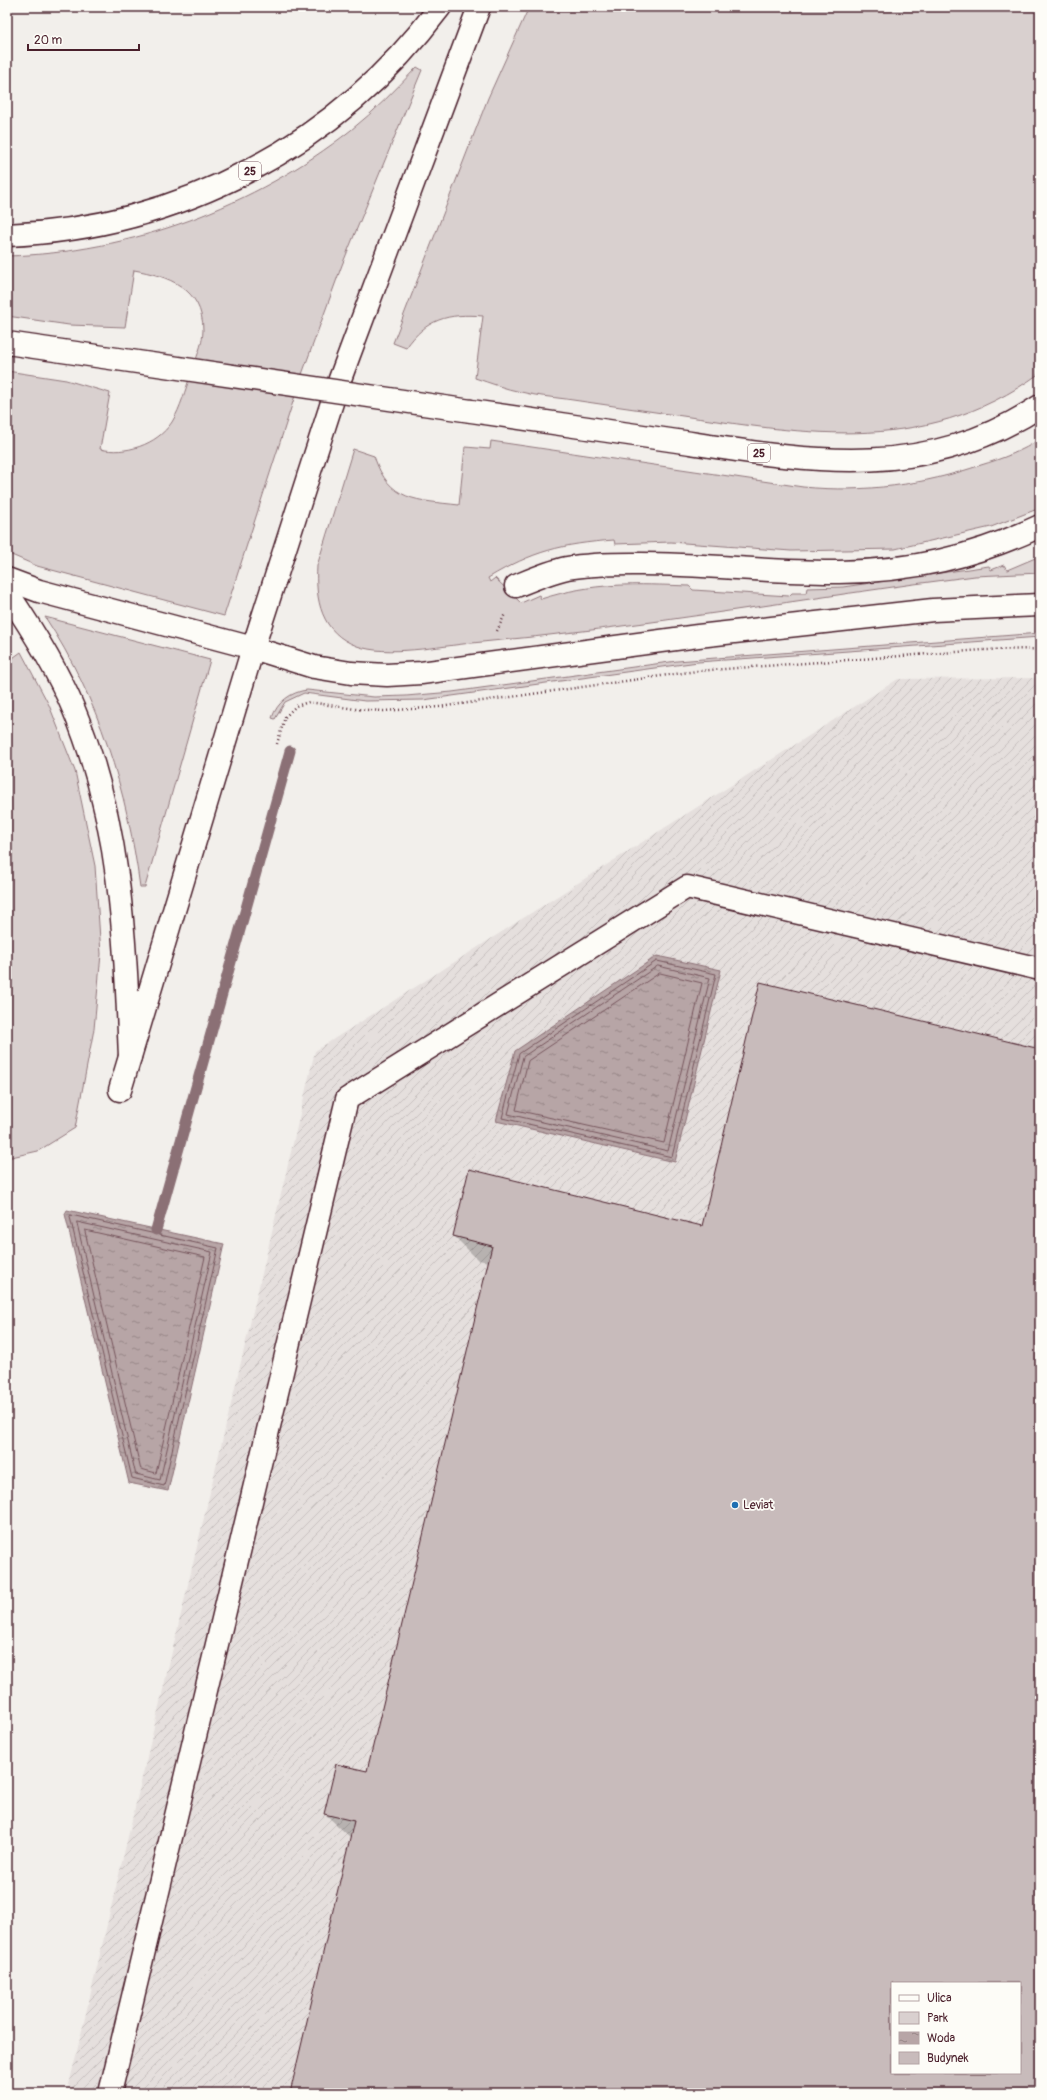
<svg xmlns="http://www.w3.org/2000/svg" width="1047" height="2100" viewBox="0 0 1047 2100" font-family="Pangolin,sans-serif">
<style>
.industrial{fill:url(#industrial-furrows);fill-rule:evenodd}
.green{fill:#d9d0cf;stroke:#92787d}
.water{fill:url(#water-ripples);stroke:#8b6f75}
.shadow{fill:#0003;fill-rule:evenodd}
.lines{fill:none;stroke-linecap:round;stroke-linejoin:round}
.shore{stroke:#76555c;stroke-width:1}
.stream{stroke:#8b6f75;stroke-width:11}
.building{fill:#c8bbbb;stroke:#4a1f2b;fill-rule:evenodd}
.service-casing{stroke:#4a1f2b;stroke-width:25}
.tertiary-casing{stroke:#4a1f2b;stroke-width:25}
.primary-casing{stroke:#4a1f2b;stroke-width:25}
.path{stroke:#4a1f2b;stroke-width:2.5;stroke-dasharray:1 3;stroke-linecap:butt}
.service{stroke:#fdfcf7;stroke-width:22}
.tertiary{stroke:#fdfcf7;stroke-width:22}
.primary{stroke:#fdfcf7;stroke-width:22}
.primary-bridge-casing{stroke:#4a1f2b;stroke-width:25;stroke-linecap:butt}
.primary-bridge{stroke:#fdfcf7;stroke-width:22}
.poi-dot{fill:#1f6fb2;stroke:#fdfcf7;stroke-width:1.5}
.labels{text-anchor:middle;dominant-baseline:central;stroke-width:3.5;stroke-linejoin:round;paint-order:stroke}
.shield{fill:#fdfcf7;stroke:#806168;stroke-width:1}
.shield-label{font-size:11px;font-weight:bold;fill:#4a1f2b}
.poi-label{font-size:12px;fill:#4a1f2b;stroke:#fdfcf7;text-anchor:start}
</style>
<defs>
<pattern id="industrial-furrows" width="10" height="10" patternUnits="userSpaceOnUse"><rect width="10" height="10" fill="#e5dfdd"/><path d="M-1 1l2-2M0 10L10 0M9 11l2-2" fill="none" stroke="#c6bfbe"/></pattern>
<pattern id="water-ripples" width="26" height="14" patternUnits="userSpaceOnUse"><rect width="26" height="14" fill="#b7a5a6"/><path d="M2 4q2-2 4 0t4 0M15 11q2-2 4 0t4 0" fill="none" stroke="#978687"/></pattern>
</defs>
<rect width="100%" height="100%" fill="#f2efeb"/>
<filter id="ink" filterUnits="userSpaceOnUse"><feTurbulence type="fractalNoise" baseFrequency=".025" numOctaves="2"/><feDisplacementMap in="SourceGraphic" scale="8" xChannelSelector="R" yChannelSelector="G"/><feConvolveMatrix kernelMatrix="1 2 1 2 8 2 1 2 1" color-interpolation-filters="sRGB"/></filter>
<g filter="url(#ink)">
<path class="industrial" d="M1040,678V2093H67L315,1051L898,679ZM892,1983H1020V2073H892Z"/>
<g class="green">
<path d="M529,7H1040V373C921,460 796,432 662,413C630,408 598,404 566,399C551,397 536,396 521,392C506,389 490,383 475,378L483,316C448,313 426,319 406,348L393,343L488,98Z"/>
<path d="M417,67L422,70L342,265L301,377L224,616L37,566L7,553V371L66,380L110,393L100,449C125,455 157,445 172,422C181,407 185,390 191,374C195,360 203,345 203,330C203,288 168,276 134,270L125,327L69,325L7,316V256C130,253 255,206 351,130C375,111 396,89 417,67Z"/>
<path d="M1040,439V508L991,527L895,549L791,551L671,542L615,544L614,540C562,544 533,551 488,578L490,582L495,578L521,603L539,595L541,599C594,582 635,584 689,586L693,590L789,596L792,593H806L807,588L843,587L989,566L991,570L1004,565L1007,570L1040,556V573L975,576C807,597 641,628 472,643C441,646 386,657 357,646C321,633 315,600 317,566L353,449L374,456C389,502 417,500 459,505L465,447L490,449L491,441L803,487C865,493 923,485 981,465C1001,459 1023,451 1040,439Z"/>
<path d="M45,617L210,660L145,887H140C127,790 99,699 45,617Z"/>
<path d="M1040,633V637L698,662L423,700L365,701L304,693L285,702L275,719L272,718C277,702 291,692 307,690L374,697L406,696L452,692L677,661Z"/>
<path d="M21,652L49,705L75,771L95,866L101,954L94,1029L75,1128L38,1151L7,1158V656L10,660Z"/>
</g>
<g class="water">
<path d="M657,956L721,970L675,1162L496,1121L515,1051Z"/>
<path d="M67,1210L224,1244L168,1491L129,1483L65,1214Z"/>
</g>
<path class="shadow" d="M1040,1050V2093H291L351,1838L325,1814L367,1773L489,1262L478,1260L454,1236L703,1227ZM892,1983H1020V2073H892Z"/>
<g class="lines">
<g class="shore">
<path d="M657,961L716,974L672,1157L502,1118L519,1054Z"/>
<path d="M658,966L710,978L668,1151L508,1114L523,1057Z"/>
<path d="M660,973L702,983L664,1143L516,1110L528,1061Z"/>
<path d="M71,1215L218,1248L164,1486L132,1478L70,1217Z"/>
<path d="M77,1222L212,1252L160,1480L136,1474Z"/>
<path d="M85,1230L205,1257L156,1473L141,1469Z"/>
</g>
<path class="stream" d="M156,1230L290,751"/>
</g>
<path class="building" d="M760,982L1040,1049V2093H290L354,1821L324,1814L336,1764L367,1771L492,1246L453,1236L469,1169L702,1226ZM892,1983H1020V2073H892Z"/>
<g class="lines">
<g class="service-casing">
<g id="service">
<path d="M516,586C533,579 549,572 567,568C589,564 611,564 633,564C702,563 770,573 839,572C912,571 974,557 1040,526"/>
<path d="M7,592C32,629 57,669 74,710C121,822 125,938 130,1057"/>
<path d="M120,1090L253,648"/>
<path d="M110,2093L347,1099L687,887L1040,969"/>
</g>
</g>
<g class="tertiary-casing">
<g id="tertiary">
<path d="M7,579L39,591L253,648L314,667L351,673L387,675L421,673L698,636L933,610L1040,605"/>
<path d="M253,648L337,387L479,7"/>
</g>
</g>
<g class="primary-casing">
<g id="primary">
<path d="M7,235C180,228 337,145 440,7"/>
<path d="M7,343L117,359"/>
<path d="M471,411C540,421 608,431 677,441C808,461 922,483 1040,406"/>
</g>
</g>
<g class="path">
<path d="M497,631L505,614"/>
<path d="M277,744L285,717L296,706L309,702L355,709L384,711L439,707L697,671L983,650L1040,649"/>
</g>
<use href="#service" class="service"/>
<use href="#tertiary" class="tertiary"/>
<use href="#primary" class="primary"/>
<g class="primary-bridge-casing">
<path id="primary-bridge" d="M117,359L471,411"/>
</g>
<use href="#primary-bridge" class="primary-bridge"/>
</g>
</g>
<circle class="poi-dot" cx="735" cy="1505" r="4"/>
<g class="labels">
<g class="shield">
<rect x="239" y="162" width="22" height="18" rx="3"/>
<rect x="748" y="444" width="22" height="18" rx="3"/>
</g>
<g class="shield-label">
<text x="250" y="171">25</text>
<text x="759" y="453">25</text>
</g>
<g class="poi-label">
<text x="743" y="1505">Leviat</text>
</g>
</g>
<rect width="1047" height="2100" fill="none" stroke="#fdfcf7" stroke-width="24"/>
<rect x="12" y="12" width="1023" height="2076" fill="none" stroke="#4a1f2b" stroke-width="1.5" filter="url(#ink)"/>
<rect x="891" y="1982" width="130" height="92" fill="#fdfcf7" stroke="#b5a4a5"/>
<rect x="899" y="1995" width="20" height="6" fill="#fdfcf7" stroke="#b5a4a5"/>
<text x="927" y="2002" font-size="12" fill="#4a1f2b">Ulica</text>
<rect x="899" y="2012" width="20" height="12" fill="#d9d0cf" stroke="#b5a4a5"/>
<text x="927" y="2022" font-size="12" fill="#4a1f2b">Park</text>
<rect x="899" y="2032" width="20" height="12" fill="url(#water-ripples)" stroke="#b5a4a5"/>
<text x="927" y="2042" font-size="12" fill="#4a1f2b">Woda</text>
<rect x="899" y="2052" width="20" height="12" fill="#c8bbbb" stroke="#b5a4a5"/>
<text x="927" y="2062" font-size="12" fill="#4a1f2b">Budynek</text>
<path d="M28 44v6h111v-6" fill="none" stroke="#4a1f2b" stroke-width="2"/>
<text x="34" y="44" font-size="12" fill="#4a1f2b" stroke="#fdfcf7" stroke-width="3" paint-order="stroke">20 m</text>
</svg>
